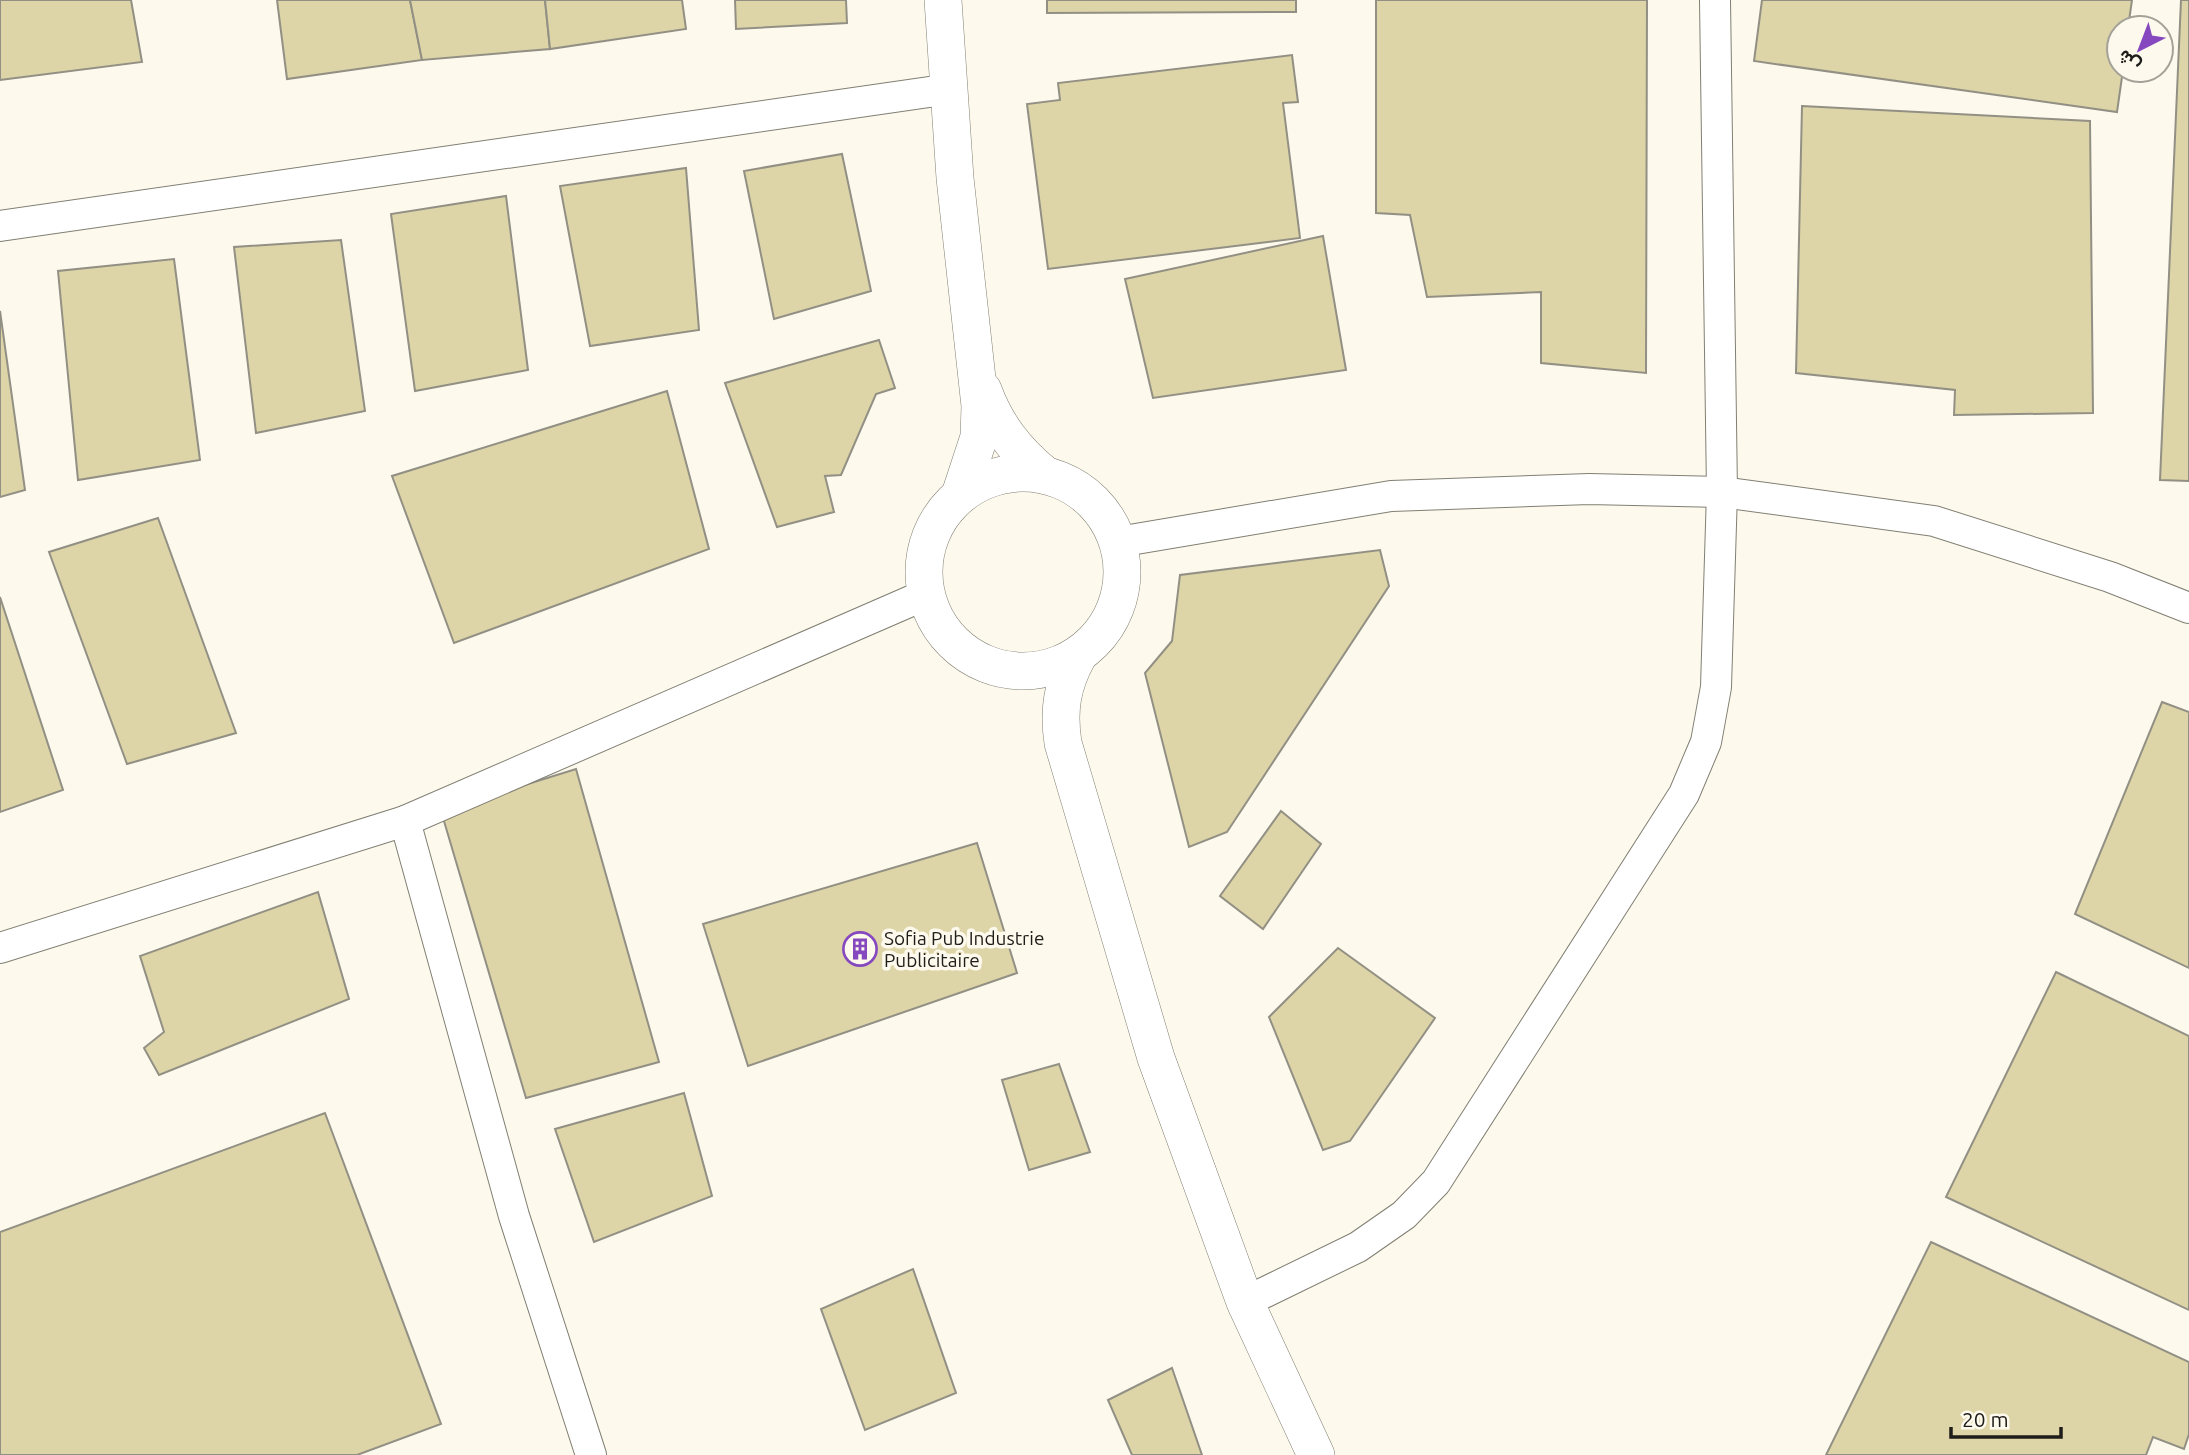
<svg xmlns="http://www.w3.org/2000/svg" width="2189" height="1455" viewBox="0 0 2189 1455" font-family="Ubuntu,Vazirmatn,sans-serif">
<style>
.building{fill:#ddd4a7;stroke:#929084;stroke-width:2}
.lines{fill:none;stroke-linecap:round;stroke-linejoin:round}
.minor-casing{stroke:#817f73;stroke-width:32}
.tertiary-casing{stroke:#817f73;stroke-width:38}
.minor{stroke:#fff;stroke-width:30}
.tertiary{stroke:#fff;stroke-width:37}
.labels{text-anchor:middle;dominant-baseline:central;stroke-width:7;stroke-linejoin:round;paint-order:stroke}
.poi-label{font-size:19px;fill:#1e1d19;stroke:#fdfaed;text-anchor:start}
</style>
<rect width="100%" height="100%" fill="#fdfaed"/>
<g class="building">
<path d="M0,0H131L142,62L0,80Z"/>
<path d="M277,0H410L422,60L287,79Z"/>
<path d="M410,0H545L550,49L422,60Z"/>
<path d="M545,0H682L686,29L550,49Z"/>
<path d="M735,0H846L847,23L736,29Z"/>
<path d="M1047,0H1296V12L1047,13Z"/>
<path d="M1376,0H1647L1646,373L1541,363V292L1427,297L1410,215L1376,213Z"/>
<path d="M1762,0H2132L2128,28H2119V70H2123L2117,112L1754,61Z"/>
<path d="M2181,0H2189V481L2160,480Z"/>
<path d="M1292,55L1298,102L1283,103L1300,238L1048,269L1027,104L1060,100L1058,83Z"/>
<path d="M1802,106L2090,121L2093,413L1954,415L1955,390L1796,373Z"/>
<path d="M842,154L871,291L774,319L744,171Z"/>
<path d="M686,168L699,330L590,346L560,186Z"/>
<path d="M506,196L528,370L415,391L391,214Z"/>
<path d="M1323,236L1346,370L1153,398L1125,279Z"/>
<path d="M341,240L365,411L256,433L234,247Z"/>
<path d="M174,259L200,460L78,480L58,271Z"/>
<path d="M0,311L25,490L0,497Z"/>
<path d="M879,340L895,388L876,394L841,475L825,476L834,512L777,527L725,383Z"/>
<path d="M667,391L709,549L454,643L392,476Z"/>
<path d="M158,518L236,733L127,764L49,552Z"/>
<path d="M1380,550L1389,586L1227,832L1189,847L1145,673L1172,641L1180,575Z"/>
<path d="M0,597L63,790L0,812Z"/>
<path d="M2162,702L2189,712V968L2075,914Z"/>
<path d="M576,769L659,1062L526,1098L441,811Z"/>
<path d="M1281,811L1321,844L1263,929L1220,896Z"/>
<path d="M977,843L1017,973L748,1066L703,924Z"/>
<path d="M318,892L349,999L159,1075L144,1048L164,1032L140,956Z"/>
<path d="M1338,948L1435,1018L1350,1141L1323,1150L1269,1017Z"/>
<path d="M2056,972L2189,1036V1310L1946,1197Z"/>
<path d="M1059,1064L1090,1152L1029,1170L1002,1080Z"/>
<path d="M684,1093L712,1196L594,1242L555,1129Z"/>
<path d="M325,1113L441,1424L357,1455H0V1232Z"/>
<path d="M1931,1242L2189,1362V1434L2184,1449L2153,1437L2146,1455H1826Z"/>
<path d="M913,1269L956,1393L865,1430L821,1309Z"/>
<path d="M1172,1368L1202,1455H1132L1108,1400Z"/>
</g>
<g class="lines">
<g class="minor-casing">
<g id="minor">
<path d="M0,226L950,89"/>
<path d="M1118,542L1391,496L1589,489L1722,492L1934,521L2110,577L2189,608"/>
<path d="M405,821L514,1216L591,1455"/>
<path d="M0,948L405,821L927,594"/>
<path d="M1245,1302L1358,1247L1404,1215L1436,1182L1684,794L1706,742L1716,687L1722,492L1715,0"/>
</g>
</g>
<g class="tertiary-casing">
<g id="tertiary">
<path d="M943,0L955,178L980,406L979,437L960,495"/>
<path d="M983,390C996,426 1016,451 1045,475"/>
<circle cx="1023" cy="572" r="99"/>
<path d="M1078,656C1062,685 1058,710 1063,743L1156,1058L1245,1302L1316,1455"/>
</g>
</g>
<use href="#minor" class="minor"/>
<use href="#tertiary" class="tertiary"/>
</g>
<defs>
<g id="building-ring" transform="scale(1.75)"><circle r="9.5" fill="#fdfaed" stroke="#8648be" stroke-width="1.5"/><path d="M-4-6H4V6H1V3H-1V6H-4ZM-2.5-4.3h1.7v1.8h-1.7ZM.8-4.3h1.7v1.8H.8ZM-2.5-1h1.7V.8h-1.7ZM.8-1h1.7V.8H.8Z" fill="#8648be"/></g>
</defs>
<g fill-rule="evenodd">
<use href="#building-ring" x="860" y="949"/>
</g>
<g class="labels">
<g class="poi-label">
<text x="884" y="938">Sofia Pub Industrie<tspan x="884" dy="22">Publicitaire</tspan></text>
</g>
</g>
<g transform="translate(2140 49) rotate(222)"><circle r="33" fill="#fdfaed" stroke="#a4a298" stroke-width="2"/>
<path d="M0-5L12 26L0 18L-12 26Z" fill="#8648be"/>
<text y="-10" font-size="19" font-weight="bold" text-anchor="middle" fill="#1e1d19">ش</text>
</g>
<path d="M1951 1427v10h110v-10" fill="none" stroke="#1e1d19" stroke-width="3.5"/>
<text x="1962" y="1427" font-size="21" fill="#1e1d19" stroke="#fdfaed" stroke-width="5" paint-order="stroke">20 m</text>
</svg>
